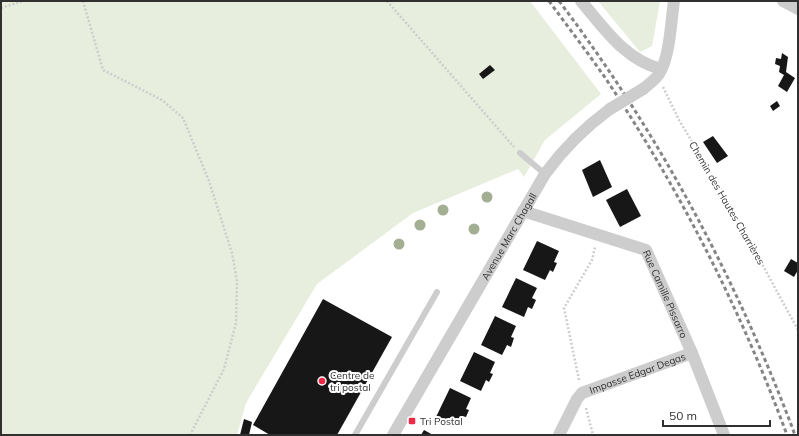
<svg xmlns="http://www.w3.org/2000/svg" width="799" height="436" viewBox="0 0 799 436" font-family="Mulish,sans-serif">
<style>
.green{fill:#e7eedd}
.building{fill:#171717}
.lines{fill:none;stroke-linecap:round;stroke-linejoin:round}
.path{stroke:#cdcdcd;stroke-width:2.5;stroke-dasharray:2 2;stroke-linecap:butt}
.service{stroke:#cdcdcd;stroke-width:6}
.minor{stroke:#cdcdcd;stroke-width:12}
.rail{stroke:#858585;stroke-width:3;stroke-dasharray:4 3;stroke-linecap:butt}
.minor-bridge{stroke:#cdcdcd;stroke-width:12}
.tree{fill:#a2af93}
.poi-dot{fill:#ef2945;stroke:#fff;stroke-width:1.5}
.labels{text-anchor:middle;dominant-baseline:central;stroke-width:4;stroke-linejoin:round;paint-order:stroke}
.street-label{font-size:10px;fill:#303030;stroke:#fff}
.poi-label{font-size:10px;fill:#303030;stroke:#fff;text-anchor:start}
</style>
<rect width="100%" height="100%" fill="#fff"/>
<g class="green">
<path d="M1,1H530L601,94L545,140L524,177L518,169L413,213L317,284L246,403L237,435H1Z"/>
<path d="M598,1H660L652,46L640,52Z"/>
</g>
<g class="building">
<path d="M782,53L788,57L786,72L795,78L787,92L778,86L784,75L779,72L780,66L775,64L776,58L781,59Z"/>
<path d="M490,65L495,70L483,79L479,74Z"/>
<path d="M777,101L780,106L773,111L770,106Z"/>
<path d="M713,136L728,156L717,163L703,142Z"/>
<path d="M600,160L612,187L593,197L582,170Z"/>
<path d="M627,189L641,216L620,227L606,200Z"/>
<path d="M537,241L559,251L554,262L557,263L553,272L550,270L545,280L523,270Z"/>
<path d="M791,259L798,263V270L794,277L784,271Z"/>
<path d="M516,278L537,288L532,298L536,300L532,309L528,307L524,317L502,307Z"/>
<path d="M323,299L392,337L337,435H270L253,425Z"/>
<path d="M495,316L516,326L511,337L514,338L511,347L507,345L502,355L481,345Z"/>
<path d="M474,352L495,362L490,373L493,374L489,382L486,380L481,391L460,381Z"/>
<path d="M450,388L471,398L466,409L469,410L466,417L462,416L457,427L436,417Z"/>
<path d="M244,419L252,422L249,435H240Z"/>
<path d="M424,430L433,435H421Z"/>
</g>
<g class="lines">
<g class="path">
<path d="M83,1L103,70L162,100L183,118L209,181L232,253L237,281L236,323L224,369L190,435"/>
<path d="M387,1L514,147"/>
<path d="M1,8L23,1"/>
<path d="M663,87L679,120L726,198L798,330"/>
<path d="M579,380L564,308L592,260L595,247"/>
<path d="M586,408L593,435"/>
</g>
<g class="service">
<path d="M520,153L545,174"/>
<path d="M355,435L437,292"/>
</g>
<g class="minor">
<path d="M581,1C604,28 625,60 661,69"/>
<path d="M783,1L798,9"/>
<path d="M643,89C649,84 655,80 659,74C670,57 671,21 674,1"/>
<path id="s1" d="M523,211L646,250L692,353L724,435"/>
<path id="s2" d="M393,435L545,174C564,148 584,128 610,109"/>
<path id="s3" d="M559,435L577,399L582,393L692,353"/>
</g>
<g class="rail">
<path d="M549,1C568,27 588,53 606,79C680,190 741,310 787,435"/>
<path d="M559,1C659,133 737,280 795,435"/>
</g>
<path class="minor-bridge" d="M610,109L643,89"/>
</g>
<g class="tree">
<circle cx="487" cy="197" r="5.5"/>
<circle cx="443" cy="210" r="5.5"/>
<circle cx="420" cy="225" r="5.5"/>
<circle cx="474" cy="229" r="5.5"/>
<circle cx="399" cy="244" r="5.5"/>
</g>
<g class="poi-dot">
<circle cx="322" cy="381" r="4"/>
<rect x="408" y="417" width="8" height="8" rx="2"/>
</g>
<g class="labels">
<g class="street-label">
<text transform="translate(727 203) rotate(60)">Chemin des Hautes Charrières</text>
<text stroke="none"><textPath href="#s2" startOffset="230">Avenue Marc Chagall</textPath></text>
<text stroke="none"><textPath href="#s1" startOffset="177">Rue Camille Pissarro</textPath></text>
<text stroke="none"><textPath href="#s3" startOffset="107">Impasse Edgar Degas</textPath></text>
</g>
<g class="poi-label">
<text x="330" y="375">Centre de<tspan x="330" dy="12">tri postal</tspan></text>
<text x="420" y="421">Tri Postal</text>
</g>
</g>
<rect width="799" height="436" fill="none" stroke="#303030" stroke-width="4"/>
<path d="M663 420v6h107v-6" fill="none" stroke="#303030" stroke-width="2"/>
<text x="669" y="420" font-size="12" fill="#303030" stroke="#ffffff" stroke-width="3" paint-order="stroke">50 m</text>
</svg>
